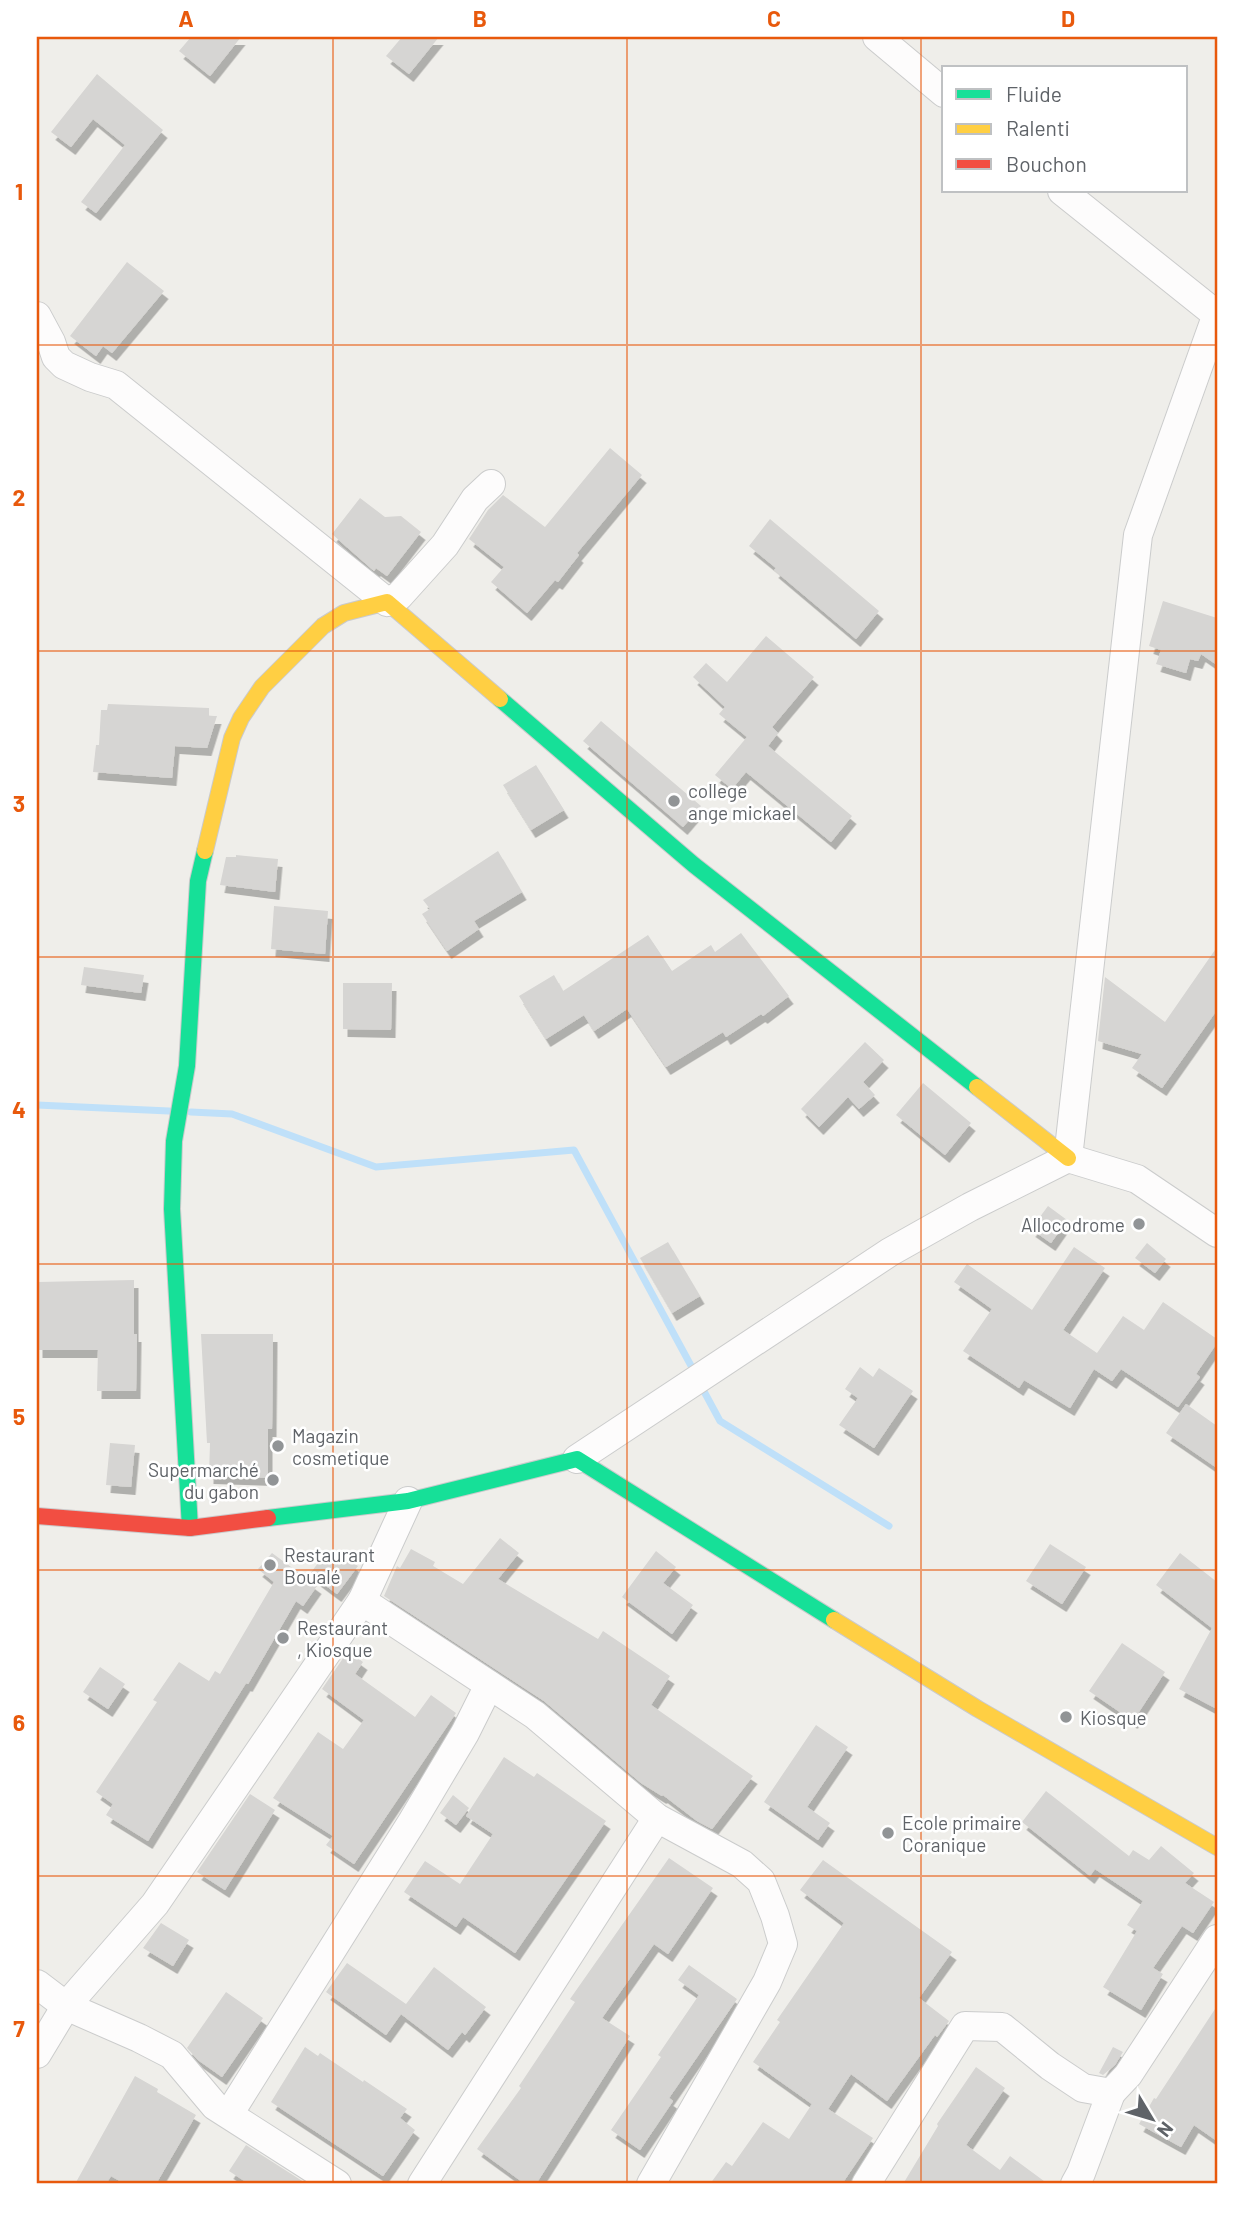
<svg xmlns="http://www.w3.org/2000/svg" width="1254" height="2221" viewBox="0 0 1254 2221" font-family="Barlow,sans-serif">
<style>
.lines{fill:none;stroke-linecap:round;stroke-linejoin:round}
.stream{stroke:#bfe0f9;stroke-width:7}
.building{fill:#d6d5d3;filter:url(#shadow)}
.street-casing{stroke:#cbcccc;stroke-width:30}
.fast-casing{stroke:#cacacb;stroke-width:18}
.slow-casing{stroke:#cacacb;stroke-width:18}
.jam-casing{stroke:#cacacb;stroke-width:18}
.street{stroke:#fdfcfc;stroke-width:28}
.fast{stroke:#16e098;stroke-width:16}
.slow{stroke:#ffcf43;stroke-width:16}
.jam{stroke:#f24e42;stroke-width:16}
.grid{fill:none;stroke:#e8590c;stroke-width:2;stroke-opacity:0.55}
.poi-dot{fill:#919496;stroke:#fff;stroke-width:2.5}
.labels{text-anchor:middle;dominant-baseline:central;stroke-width:5;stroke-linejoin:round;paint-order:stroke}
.poi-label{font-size:19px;fill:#5f6368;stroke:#fff;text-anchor:start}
.neatline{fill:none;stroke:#e8590c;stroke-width:2.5}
.grid-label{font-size:23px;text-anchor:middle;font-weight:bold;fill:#e8590c}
</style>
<defs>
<filter id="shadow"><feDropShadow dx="4.5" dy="8" stdDeviation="0" flood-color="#0004"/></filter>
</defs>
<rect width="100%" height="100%" fill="#efeeea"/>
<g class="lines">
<g class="stream">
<path d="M37,1105L169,1111"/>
<path d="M191,1112L232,1114L376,1167L574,1150L695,1373"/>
<path d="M700,1384L720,1421L889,1526"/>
</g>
</g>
<g class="building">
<path d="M191,37H241L210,76L179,51Z"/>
<path d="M402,37H439L409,74L386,56Z"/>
<path d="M97,74L163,130L96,213L81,202L125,145L93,119L71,147L51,132Z"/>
<path d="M127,262L164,291L112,353L103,346L96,356L70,336Z"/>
<path d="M610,448L642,475L577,553L579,555L558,582L555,580L527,613L491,582L504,567L469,539L488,510L503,495L545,527Z"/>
<path d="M360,498L385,517L401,516L421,532L387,576L376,568L374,571L332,534Z"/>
<path d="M770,519L879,611L856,639L774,570L776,568L749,546Z"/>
<path d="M1163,601L1217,618V665L1201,654L1198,661L1190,659L1186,673L1156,664L1161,650L1149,646Z"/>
<path d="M766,636L814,677L772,727L778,733L768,746L852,816L831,842L746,772L732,789L715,775L747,737L719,714L725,707L693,677L706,663L727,682Z"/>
<path d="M108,704L209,708V716H217L216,719L207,748L175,746L172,778L93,772L96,745H99L101,710H107Z"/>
<path d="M601,721L701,806L683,827L583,741Z"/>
<path d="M536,765L564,810L531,830L503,785Z"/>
<path d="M498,851L522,892L474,921L479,929L447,951L422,914L430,909L423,900Z"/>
<path d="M236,855L278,859L275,892L220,885L226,857H236Z"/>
<path d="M274,906L328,911L325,954L271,949Z"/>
<path d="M741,933L789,996L763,1016L761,1014L726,1037L723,1032L666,1067L627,1009L594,1031L584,1015L546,1039L519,996L554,975L563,991L648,935L672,971L711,945L715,952Z"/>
<path d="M1217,947V1010L1162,1088L1132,1068L1142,1054L1098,1041L1105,977L1165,1022Z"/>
<path d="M84,967L144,975L141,993L81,985Z"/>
<path d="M343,983H392L391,1030L343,1029Z"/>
<path d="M865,1042L884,1060L863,1082L875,1095L859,1109L848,1097L819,1127L801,1109Z"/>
<path d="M923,1083L971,1123L945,1155L896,1115Z"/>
<path d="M1048,1206L1067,1220L1051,1243L1031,1229Z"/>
<path d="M668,1242L700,1296L672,1313L640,1258Z"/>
<path d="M1147,1243L1166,1259L1155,1273L1135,1258Z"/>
<path d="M1074,1247L1105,1268L1063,1330L1097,1353L1123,1316L1144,1330L1163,1302L1217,1339V1343L1196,1374L1200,1377L1178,1407L1121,1369L1112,1381L1094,1369L1070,1408L1024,1380L1019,1388L963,1351L992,1309L954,1282L967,1264L1032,1310Z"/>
<path d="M134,1280V1334H137L136,1391H97L98,1350H38V1282Z"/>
<path d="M201,1334H273L272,1429H268V1478L209,1476L210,1443H207Z"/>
<path d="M860,1367L873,1377L879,1368L913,1391L874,1448L839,1425L858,1398L845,1389Z"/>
<path d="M1186,1404L1217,1426V1468L1166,1433Z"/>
<path d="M110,1443L135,1445L131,1487L106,1485Z"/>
<path d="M500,1538L519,1553L498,1579L598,1639L603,1631L670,1676L651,1705L753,1776L712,1829L697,1821L663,1795L662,1796L641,1783L544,1701L384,1596L397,1566L400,1568L411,1549L435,1562L433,1566L463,1584Z"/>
<path d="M1050,1544L1086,1567L1062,1604L1026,1581Z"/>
<path d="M656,1551L676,1567L663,1583L693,1605L672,1634L622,1597Z"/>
<path d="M272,1553L317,1586L303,1606L296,1601L248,1684L246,1683L148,1841L106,1815L113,1804L96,1792L157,1702L153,1700L179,1662L209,1681L215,1671L220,1674L274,1582L258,1569Z"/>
<path d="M338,1553L358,1566L337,1594L310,1574L323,1556L332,1562Z"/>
<path d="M1180,1553L1217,1582V1709L1179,1689L1212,1628L1156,1585Z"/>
<path d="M1122,1643L1165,1672L1133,1721L1089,1691Z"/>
<path d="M348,1651L363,1662L355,1674L415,1717L431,1695L456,1713L354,1864L326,1845L333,1836L273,1798L318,1732L343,1749L364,1720L322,1689Z"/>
<path d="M100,1667L125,1684L108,1709L83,1692Z"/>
<path d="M816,1725L848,1747L807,1807L830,1823L818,1840L764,1802Z"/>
<path d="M504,1757L534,1777L537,1773L606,1821L515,1953L463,1917L456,1927L404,1892L425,1861L460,1884L493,1834L466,1816Z"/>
<path d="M1046,1791L1129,1856L1133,1850L1149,1860L1161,1846L1194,1873L1185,1883L1214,1902L1193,1933L1182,1926L1153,1968L1163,1974L1141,2010L1103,1987L1137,1931L1127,1925L1143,1901L1095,1869L1090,1876L1022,1822Z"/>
<path d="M250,1794L275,1810L225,1890L197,1872Z"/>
<path d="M453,1795L469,1808L456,1825L440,1813Z"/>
<path d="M669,1858L713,1888L668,1954L654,1944L602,2018L630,2036L536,2184H525L477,2149L521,2088L519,2086L575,2002L570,1999Z"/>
<path d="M823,1860L952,1952L919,1998L949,2021L937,2037L935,2035L887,2101L851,2074L828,2109L873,2138L842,2184H710L726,2162L732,2166L763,2122L789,2139L812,2104L753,2062L780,2022L777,2020L844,1923L800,1890Z"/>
<path d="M161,1923L189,1940L173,1966L143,1948Z"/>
<path d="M347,1963L406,2004L434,1967L486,2007L465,2035L462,2032L448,2050L401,2014L386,2035L326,1992Z"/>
<path d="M689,1965L737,1999L669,2098L673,2101L640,2150L611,2130L661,2057L658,2055L699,1995L678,1980Z"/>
<path d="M226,1992L263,2018L222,2077L198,2060L187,2048Z"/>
<path d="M1217,2006V2141L1194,2125L1181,2147L1139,2124L1154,2098L1156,2099Z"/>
<path d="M305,2047L318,2056L320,2053L363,2082L364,2080L407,2109L400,2118L415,2130L383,2176L271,2102Z"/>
<path d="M1113,2047L1123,2052L1115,2065L1103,2075L1099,2073Z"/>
<path d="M976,2067L1005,2088L966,2145L1000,2170L1010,2156L1048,2184H903L938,2126L937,2124Z"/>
<path d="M135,2076L158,2089L157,2092L196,2115L156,2184H125L111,2176L106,2184H75Z"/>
<path d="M246,2145L307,2184H249L229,2171Z"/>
</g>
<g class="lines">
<g class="street-casing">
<g id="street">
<path d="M877,37L944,93"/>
<path d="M1062,191L1217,315"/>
<path d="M37,316L51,342L56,357L64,365L90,377L116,385L387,602L399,596L445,545L475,499L491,484"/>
<path d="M1068,1158L1138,535L1217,314"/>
<path d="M577,1459L890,1252L970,1207L1068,1158L1137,1179L1217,1233"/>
<path d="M362,1601L535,1715L657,1818L742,1864L761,1881L775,1916L783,1944L767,1982L651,2184"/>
<path d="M37,1984L66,2006L139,2038L172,2055L215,2106L337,2184"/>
<path d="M37,2054L66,2006L155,1904L362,1601L408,1501"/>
<path d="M229,2114L412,1822L465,1733L489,1685"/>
<path d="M422,2184L657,1818"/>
<path d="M866,2184L965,2026L1002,2027L1050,2066L1083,2088L1111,2093L1128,2075L1217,1939"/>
<path d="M1075,2184L1081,2173L1111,2093"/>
</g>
</g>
<g class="fast-casing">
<g id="fast">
<path d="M500,699L694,865L977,1087"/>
<path d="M268,1518L408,1501L577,1459L834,1620"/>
<path d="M190,1528L172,1209L174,1141L187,1066L198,881L205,851"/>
</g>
</g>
<g class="slow-casing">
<g id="slow">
<path d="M205,851L232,738L241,718L262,687L323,626L344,613L387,602L500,699"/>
<path d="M977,1087L1068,1158"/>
<path d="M834,1620L978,1709L1217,1847"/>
</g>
</g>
<g class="jam-casing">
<path id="jam" d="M37,1516L190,1528L268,1518"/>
</g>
<use href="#street" class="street"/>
<use href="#fast" class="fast"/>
<use href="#slow" class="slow"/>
<use href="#jam" class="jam"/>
</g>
<path class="grid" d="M333,37V2184M627,37V2184M921,37V2184M37,345H1217M37,651H1217M37,957H1217M37,1264H1217M37,1570H1217M37,1876H1217"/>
<g class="poi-dot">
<circle cx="674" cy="801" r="7"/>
<circle cx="1139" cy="1224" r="7"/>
<circle cx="278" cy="1446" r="7"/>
<circle cx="273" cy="1480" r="7"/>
<circle cx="270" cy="1565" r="7"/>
<circle cx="283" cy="1638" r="7"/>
<circle cx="1066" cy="1717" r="7"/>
<circle cx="888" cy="1833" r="7"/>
</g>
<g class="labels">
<g class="poi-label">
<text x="688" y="790">college<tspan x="688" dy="22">ange mickael</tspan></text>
<text x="1125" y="1224" text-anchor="end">Allocodrome</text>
<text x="292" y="1435">Magazin<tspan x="292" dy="22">cosmetique</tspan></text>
<text x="259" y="1469" text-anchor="end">Supermarché<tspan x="259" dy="22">du gabon</tspan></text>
<text x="284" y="1554">Restaurant<tspan x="284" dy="22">Boualé</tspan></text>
<text x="297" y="1627">Restaurant<tspan x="297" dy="22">, Kiosque</tspan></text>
<text x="1080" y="1717">Kiosque</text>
<text x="902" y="1822">Ecole primaire<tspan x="902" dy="22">Coranique</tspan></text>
</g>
</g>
<rect width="1254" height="2221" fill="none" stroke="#ffffff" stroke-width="77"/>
<rect x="942" y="66" width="245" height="126" fill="#ffffff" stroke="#bfc1c3" stroke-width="2"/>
<rect x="956" y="89" width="35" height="10" fill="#16e098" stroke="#bfc1c3" stroke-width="2"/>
<text x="1006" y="102" font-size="21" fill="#5f6368">Fluide</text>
<rect x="956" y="124" width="35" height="10" fill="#ffcf43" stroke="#bfc1c3" stroke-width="2"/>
<text x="1006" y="136" font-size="21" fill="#5f6368">Ralenti</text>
<rect x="956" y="159" width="35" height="10" fill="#f24e42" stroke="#bfc1c3" stroke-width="2"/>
<text x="1006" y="172" font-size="21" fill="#5f6368">Bouchon</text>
<g transform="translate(1152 2119) rotate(128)" stroke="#ffffff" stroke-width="5" paint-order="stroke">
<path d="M0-5L12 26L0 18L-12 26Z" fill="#5f6368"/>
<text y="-10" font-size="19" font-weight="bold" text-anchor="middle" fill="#5f6368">N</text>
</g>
<rect x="38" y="38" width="1178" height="2144" class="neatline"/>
<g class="grid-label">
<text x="186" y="27">A</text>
<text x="480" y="27">B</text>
<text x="774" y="27">C</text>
<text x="1068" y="27">D</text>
<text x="19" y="200">1</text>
<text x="19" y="506">2</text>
<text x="19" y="812">3</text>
<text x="19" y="1118">4</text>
<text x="19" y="1425">5</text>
<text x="19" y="1731">6</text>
<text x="19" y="2037">7</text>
</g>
</svg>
